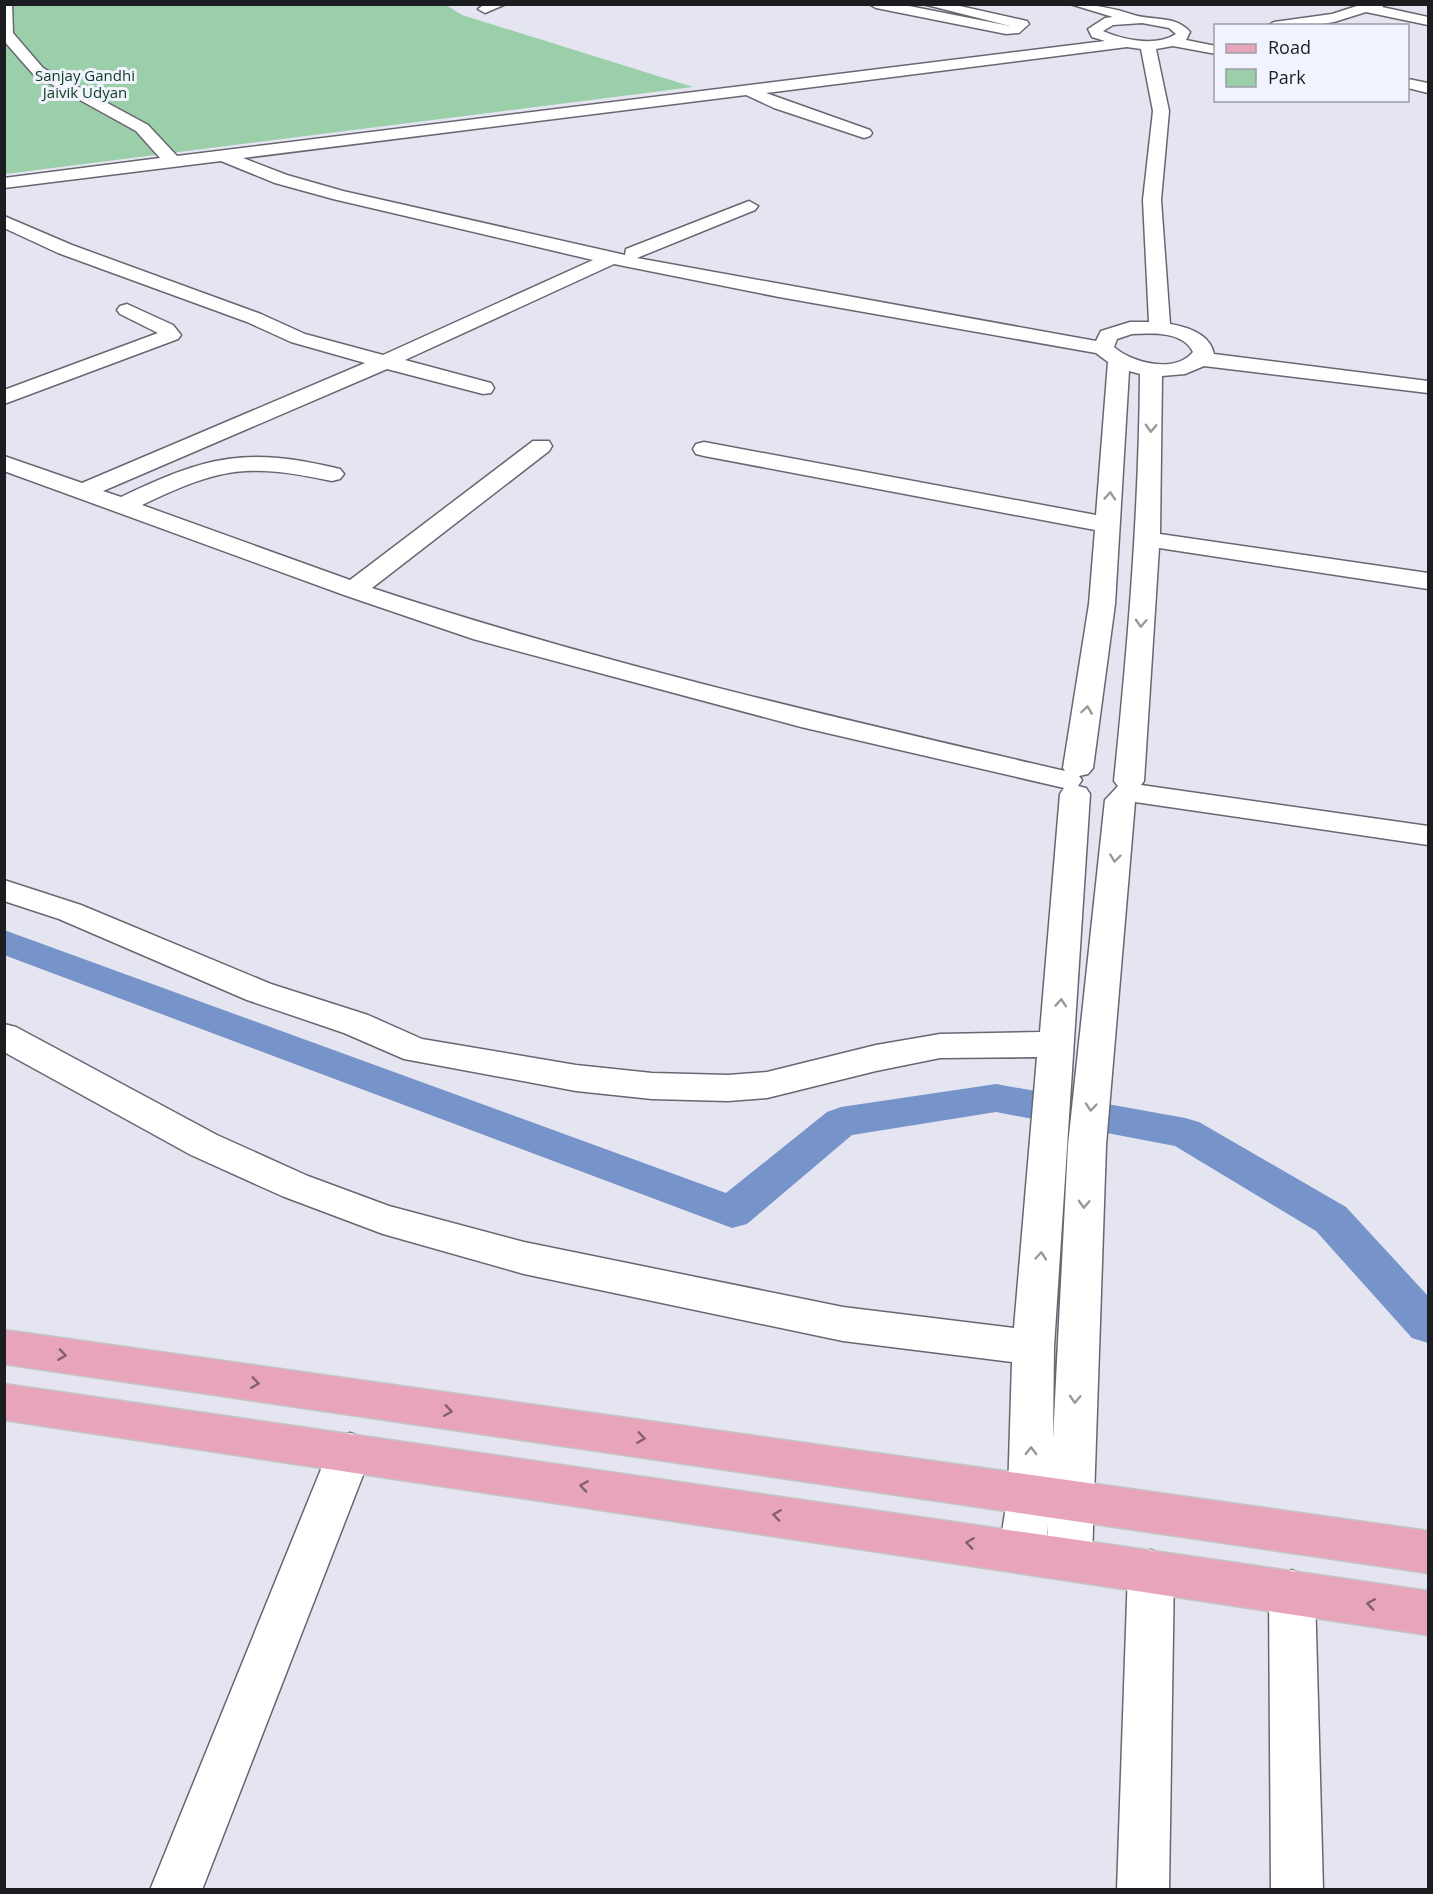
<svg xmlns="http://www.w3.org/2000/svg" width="1433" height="1894" viewBox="0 0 1433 1894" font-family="'Open Sans',sans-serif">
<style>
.green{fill:#9bcfa9}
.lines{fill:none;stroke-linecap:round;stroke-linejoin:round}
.canal{fill:#7693ca;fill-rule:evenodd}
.minor-casing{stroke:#666771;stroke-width:3}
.major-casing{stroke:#c4c4c5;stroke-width:3}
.minor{fill:#fff;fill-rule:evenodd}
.major{fill:#e8a4ba;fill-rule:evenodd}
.oneway{stroke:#99999b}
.oneway2{stroke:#82606e}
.labels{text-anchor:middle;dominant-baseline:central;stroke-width:6;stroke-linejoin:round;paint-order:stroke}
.far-park-label{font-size:15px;fill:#0b3b1e;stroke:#f1f3fe}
</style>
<rect width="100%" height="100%" fill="#e4e5f1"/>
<path class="green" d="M4,5H446L462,15L693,87L5,174Z"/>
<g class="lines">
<path class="canal" d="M4,930L726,1193L827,1112L841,1107L996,1084L1185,1118L1199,1122L1346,1207L1428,1296V1343L1412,1338L1316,1231L1175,1146L996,1112L852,1135L747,1224L732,1228L4,955Z"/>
<g class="minor-casing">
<g id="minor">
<path d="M4,4H12L13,33L43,68L148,125L177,156L1105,41L1092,37L1088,29L1105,18L1113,17L1070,4C1093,4 1113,8 1134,15C1153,21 1176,15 1190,32L1186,40L1216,46V54L1173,46L1156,49L1169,111L1161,200L1170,324C1188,327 1210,334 1214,354L1428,381V393L1204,366L1185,374L1162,376L1160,534L1428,573V589L1159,548L1144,781L1141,785L1428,826V845L1135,802L1106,1145L1092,1558L1085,1573L1069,1579L1053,1573L1046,1558L1048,1525L1045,1551L1038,1566L1022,1572L1006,1566L999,1551L1008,1494L1012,1362L843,1341L524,1274L383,1234L282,1196L191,1155L4,1052V1024L16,1027L217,1135L308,1176L389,1206L524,1242L843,1307L1014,1328L1037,1057L940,1058L876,1071L767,1098L728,1101L652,1099L576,1091L404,1059L344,1033L247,1000L59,919L4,901V880L81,905L271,984L368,1015L422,1039L576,1065L652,1073L728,1075L767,1072L876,1045L940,1034L1040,1032L1060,794L1064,788L801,727L473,639L344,595L4,471V456L82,483L365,363L291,342L247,322L58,253L4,228V216L72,245L261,314L305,334L383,355L593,260L333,199L275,183L221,161L4,188V178L160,158L136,131L33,74L4,41ZM1142,23L1169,28L1176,34C1156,47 1123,40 1103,31L1113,25ZM1127,47L1141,49L1153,111L1143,200L1149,322H1130L1101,331L1096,341L637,258L755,210L758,206L749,201L626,249L625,255L343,191L287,175L243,158L746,95L774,108L864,138L870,136L872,133L870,130L766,93ZM614,264L779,297L1096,353L1108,362L1096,515L704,442L696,444L693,449L696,454L704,456L1095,530L1089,604L1063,768L1065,771C832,717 599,663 372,588L549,451L552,446L549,441H533L350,580L142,505C221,467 247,463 332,481L340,479L344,474L340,469C247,446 206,456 121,497L103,491L387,369L483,394L491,393L494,388L491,383L405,360ZM1132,334C1152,333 1183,331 1193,352C1175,374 1132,363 1114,347L1117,339ZM1129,371L1140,374C1139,511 1128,644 1114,781L1118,786L1105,800L1068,1145L1053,1439L1054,1347L1090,794L1086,788L1078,786L1082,780L1079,776L1088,774L1093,768L1115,604Z"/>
<path d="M485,4H506L485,13L478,9Z"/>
<path d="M869,4H899L1010,26L923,4H951L1027,21L1029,24L1019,33L1006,34L876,8Z"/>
<path d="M1363,4H1386L1382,7L1428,17V25L1366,12L1334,22L1309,26H1267L1274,22L1332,14Z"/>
<path d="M1408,79L1428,83V93L1408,88Z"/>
<path d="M127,304L173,325L181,335L178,339L4,404V390L158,333L120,314L117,310L120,306Z"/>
<path d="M350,1433L365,1439L372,1452L202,1890H150L328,1452L335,1439Z"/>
<path d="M1151,1550L1167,1556L1174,1571L1169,1890H1117L1128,1571L1135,1556Z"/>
<path d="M1292,1570L1308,1577L1315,1592L1323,1890H1271L1269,1592L1276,1577Z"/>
</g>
</g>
<g class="major-casing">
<g id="major">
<path d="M4,1330L1428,1531V1573L4,1364Z"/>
<path d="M4,1384L1428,1591V1635L4,1420Z"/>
</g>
</g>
<use href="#minor" class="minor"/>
<use href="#major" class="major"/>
</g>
<defs><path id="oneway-chevron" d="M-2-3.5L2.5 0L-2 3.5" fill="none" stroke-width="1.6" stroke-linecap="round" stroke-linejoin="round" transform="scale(1.5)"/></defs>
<g class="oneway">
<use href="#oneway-chevron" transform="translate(1151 428) rotate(92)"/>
<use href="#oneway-chevron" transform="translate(1110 496) rotate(-86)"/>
<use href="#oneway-chevron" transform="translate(1141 623) rotate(93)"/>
<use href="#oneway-chevron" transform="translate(1087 710) rotate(-82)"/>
<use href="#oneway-chevron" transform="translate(1115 858) rotate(96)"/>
<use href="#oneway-chevron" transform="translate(1061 1003) rotate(-86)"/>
<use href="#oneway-chevron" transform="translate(1091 1107) rotate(95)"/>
<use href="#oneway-chevron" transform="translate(1084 1204) rotate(93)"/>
<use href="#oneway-chevron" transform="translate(1041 1256) rotate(-85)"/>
<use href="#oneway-chevron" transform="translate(1075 1399) rotate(93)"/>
<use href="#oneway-chevron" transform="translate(1031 1451) rotate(-89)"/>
</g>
<g class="oneway2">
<use href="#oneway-chevron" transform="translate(62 1355) rotate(8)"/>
<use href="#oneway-chevron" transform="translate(255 1383) rotate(8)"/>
<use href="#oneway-chevron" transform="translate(448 1411) rotate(8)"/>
<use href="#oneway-chevron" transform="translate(641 1438) rotate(8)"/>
<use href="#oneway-chevron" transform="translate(584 1486) rotate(-172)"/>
<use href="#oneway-chevron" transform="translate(777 1515) rotate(-172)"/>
<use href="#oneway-chevron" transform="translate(970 1543) rotate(-172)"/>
<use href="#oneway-chevron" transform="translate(1371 1604) rotate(-171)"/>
</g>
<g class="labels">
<g class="far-park-label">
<text x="85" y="75">Sanjay Gandhi<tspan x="85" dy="17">Jaivik Udyan</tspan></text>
</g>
</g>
<rect width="1433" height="1894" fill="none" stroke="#1c1d21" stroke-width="12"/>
<rect x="1214" y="24" width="195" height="78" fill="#f1f3fe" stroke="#9c9da6" stroke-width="1.5"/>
<rect x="1226" y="44" width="30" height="9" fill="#e8a4ba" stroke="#9c9da6" stroke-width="1.5"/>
<text x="1268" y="54" font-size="18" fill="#1c1d21">Road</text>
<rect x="1226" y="69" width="30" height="18" fill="#9bcfa9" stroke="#9c9da6" stroke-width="1.5"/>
<text x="1268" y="84" font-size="18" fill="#1c1d21">Park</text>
</svg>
